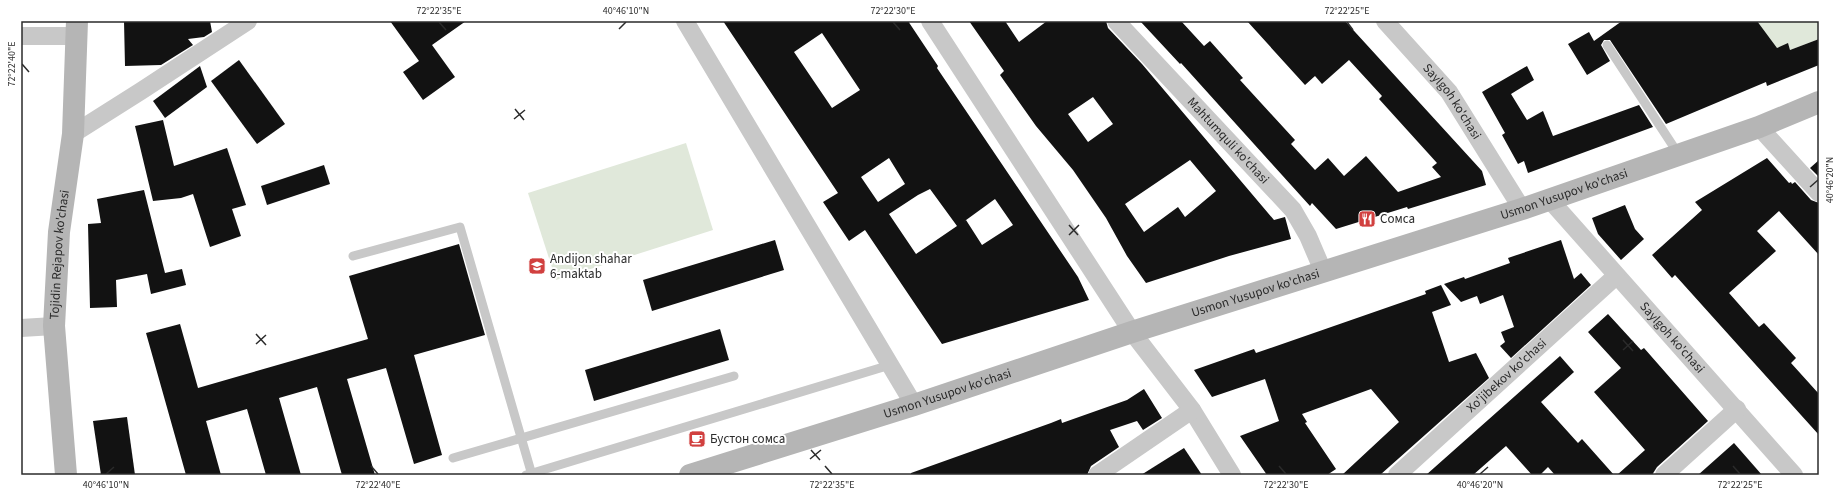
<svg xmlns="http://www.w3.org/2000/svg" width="1840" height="496" viewBox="0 0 1840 496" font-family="'Source Sans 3',sans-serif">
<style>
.green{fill:#e0e8da}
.building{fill:#121212;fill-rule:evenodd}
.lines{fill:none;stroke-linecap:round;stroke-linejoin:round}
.lane{stroke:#c8c8c8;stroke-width:9}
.street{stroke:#c8c8c8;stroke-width:18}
.secondary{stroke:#b5b5b5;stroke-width:22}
.ticks{fill:none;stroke:#2b2b2b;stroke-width:1.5}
.labels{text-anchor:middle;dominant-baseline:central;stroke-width:4;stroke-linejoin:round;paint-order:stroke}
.street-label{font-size:13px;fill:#2b2b2b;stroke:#fff}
.poi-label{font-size:13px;fill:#2b2b2b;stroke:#fff;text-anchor:start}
.neatline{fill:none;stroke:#2b2b2b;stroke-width:1.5}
.ticks-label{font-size:10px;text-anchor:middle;fill:#2b2b2b}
</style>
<rect width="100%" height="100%" fill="#fff"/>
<g class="green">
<path d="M1757,21H1819V39L1790,50L1788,44L1778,48L1781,57Z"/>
<path d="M686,143L713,230L556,280L528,193Z"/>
</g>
<g class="building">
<path d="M124,21H210L212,32L204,37L188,39L193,45L161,65L125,66Z"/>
<path d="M390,21H466L432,45L455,77L423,100L403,72L419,61Z"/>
<path d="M723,21H908L938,66L937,68L1078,277L1089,300L942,344L865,230L849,241L823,202L838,193ZM822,33L860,90L832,108L794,52ZM889,158L905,184L878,202L861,177ZM930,189L957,226L916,254L889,214L918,195ZM995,199L1013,225L982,245L966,220L962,223Z"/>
<path d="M969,21H1005L1019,42L1047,21H1106L1108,28L1142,64L1274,220L1285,217L1291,239L1229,256L1146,283L1127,256L1106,218L1073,170L1036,126L1000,75L1004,71ZM1093,97L1113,124L1088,142L1068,114ZM1190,160L1216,191L1185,217L1178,207L1144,232L1125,204Z"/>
<path d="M1140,21H1181L1204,46L1210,41L1243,78L1240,80L1295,140L1291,144L1315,170L1328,158L1344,176L1366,156L1398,192L1441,177L1432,167L1437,163L1379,99L1382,96L1349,60L1322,84L1315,76L1305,85L1247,21H1345L1482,171L1486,185L1408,209L1407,207L1336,229L1312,203L1310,206L1181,63L1180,64Z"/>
<path d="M1622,21H1757L1777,48L1788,43L1790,50L1819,39V65L1767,86L1766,82L1666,124L1610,40H1604L1601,45L1610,61L1587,75L1568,44L1589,32L1594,41Z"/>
<path d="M239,60L285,124L257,144L211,81Z"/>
<path d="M200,66L207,87L165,118L153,101Z"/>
<path d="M1527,66L1534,80L1511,94L1527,120L1543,111L1553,136L1639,105L1653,127L1528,173L1524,161L1518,164L1502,135L1505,133L1482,92Z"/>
<path d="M163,120L174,166L227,148L246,205L232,209L241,236L210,247L193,194L181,198L153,201L135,126Z"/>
<path d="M1767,158L1789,183L1791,182L1792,184L1795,182L1811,200L1819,203V255L1779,211L1757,231L1776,251L1729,293L1759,327L1764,323L1796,358L1791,363L1819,394V435L1675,275L1672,278L1652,255L1702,210L1695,202Z"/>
<path d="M1819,160V177L1810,168Z"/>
<path d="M324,165L330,184L267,205L261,186Z"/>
<path d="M144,190L165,273L182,269L186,285L151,294L147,274L116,280L117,307L90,308L88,224L101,223L97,199Z"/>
<path d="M1625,205L1635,229L1644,239L1621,260L1598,234L1592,218Z"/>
<path d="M775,240L784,270L652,311L643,280Z"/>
<path d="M1561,240L1574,279L1581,273L1591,285L1511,358L1500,346L1505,342L1501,332L1514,327L1503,295L1480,304L1477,296L1461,302L1444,284L1464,277L1465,279L1510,263L1508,258Z"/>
<path d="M459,244L485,335L414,355L442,455L414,464L386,368L347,379L375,475H342L317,387L279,398L301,475H266L247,409L206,421L221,475H186L146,333L180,324L198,388L368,339L349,276Z"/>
<path d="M1441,285L1451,305L1432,312L1449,362L1476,353L1489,378L1380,475H1342L1399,422L1371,389L1302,414L1307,422L1305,423L1336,469L1327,475H1267L1240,436L1279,421L1265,379L1212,397L1194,370L1254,349L1256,353L1426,294L1425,291Z"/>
<path d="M1608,314L1641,350L1644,348L1708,421L1657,467L1652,475H1617L1645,450L1594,392L1621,368L1588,332Z"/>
<path d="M720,329L729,360L594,401L585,370Z"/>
<path d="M1560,356L1574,372L1541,402L1578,443L1582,439L1614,475H1555L1548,467L1540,475H1532L1506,446L1473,475H1426Z"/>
<path d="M1144,389L1162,418L1143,430L1137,421L1110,430L1119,447L1091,466L1087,475H911V473L1051,423L1061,419L1062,423L1127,400Z"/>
<path d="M127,417L135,475H101L93,421Z"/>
<path d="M1734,443L1762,475H1698Z"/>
<path d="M1184,448L1202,475H1141Z"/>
</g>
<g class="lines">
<g class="lane">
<path d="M1607,45L1679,155"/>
<path d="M353,256L460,227L532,475"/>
<path d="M453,458L734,376"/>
<path d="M526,475L890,365"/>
</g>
<g class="street">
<path d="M685,21L914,405"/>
<path d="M930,21L1132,332L1192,410L1232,475"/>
<path id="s1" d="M1116,21L1293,210L1308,236L1323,271"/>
<path id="s2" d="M1385,21L1449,92L1522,209"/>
<path d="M21,36H76"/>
<path d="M1759,127L1819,193"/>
<path d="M73,134L141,91L248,21"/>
<path id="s3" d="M1550,200L1794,475"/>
<path d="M21,328L54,326"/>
<path d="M1097,475L1192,410"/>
<path id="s4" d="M1397,475L1616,276"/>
<path d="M1664,475L1737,409"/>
</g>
<g class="secondary">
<path id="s5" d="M66,475L54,326L59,232L73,134L77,21"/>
<path id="s6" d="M690,475L914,405L1132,332L1522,209L1759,127L1819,102"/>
</g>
</g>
<path class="ticks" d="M439,22L446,30M893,22L900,30M1347,22L1353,30M619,29L626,22M22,64L29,72M515,109L524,120M514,119L525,110M1810,187L1818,180M1069,225L1078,235M1069,235L1079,225M256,334L266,345M1623,340L1633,351M256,344L266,335M1623,350L1633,341M811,450L820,460M810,459L821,450M371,466L378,474M825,466L832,474M1279,466L1286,474M1733,466L1740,474M106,474L114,467M1480,474L1488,467"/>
<defs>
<g id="restaurant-square" transform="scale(0.9)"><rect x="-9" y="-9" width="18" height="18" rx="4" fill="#d1403f" stroke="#fff"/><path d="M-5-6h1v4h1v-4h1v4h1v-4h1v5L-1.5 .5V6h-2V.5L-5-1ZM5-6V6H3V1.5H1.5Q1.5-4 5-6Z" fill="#fff"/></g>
<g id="school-square" transform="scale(0.9)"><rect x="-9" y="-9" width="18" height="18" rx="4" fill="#d1403f" stroke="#fff"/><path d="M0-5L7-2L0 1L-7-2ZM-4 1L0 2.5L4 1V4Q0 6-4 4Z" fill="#fff"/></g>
<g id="cafe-square" transform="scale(0.9)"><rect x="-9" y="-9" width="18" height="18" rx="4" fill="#d1403f" stroke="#fff"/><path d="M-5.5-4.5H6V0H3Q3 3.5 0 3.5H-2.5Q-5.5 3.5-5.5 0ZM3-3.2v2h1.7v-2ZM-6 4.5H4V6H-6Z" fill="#fff"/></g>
</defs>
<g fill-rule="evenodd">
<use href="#restaurant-square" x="1367" y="219"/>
<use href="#school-square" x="537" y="266"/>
<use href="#cafe-square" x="697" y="439"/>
</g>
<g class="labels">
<g class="street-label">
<text stroke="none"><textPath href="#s2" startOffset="105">Saylgoh ko'chasi</textPath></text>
<text stroke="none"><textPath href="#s1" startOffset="164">Mahtumquli ko'chasi</textPath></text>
<text stroke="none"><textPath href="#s6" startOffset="918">Usmon Yusupov ko'chasi</textPath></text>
<text stroke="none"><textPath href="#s5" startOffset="221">Tojidin Rejapov ko'chasi</textPath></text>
<text stroke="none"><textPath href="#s6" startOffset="594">Usmon Yusupov ko'chasi</textPath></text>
<text stroke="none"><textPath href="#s3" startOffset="184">Saylgoh ko'chasi</textPath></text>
<text stroke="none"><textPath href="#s4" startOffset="148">Xo'jibekov ko'chasi</textPath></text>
<text stroke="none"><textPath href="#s6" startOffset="270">Usmon Yusupov ko'chasi</textPath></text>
</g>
<g class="poi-label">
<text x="1380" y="219">Сомса</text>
<text x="550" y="259">Andijon shahar<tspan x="550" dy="15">6-maktab</tspan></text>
<text x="710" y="439">Бустон сомса</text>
</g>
</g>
<rect width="1840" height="496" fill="none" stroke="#ffffff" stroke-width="44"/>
<rect x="22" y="22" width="1796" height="452" class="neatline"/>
<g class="ticks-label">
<text x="439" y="14">72°22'35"E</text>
<text x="626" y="14">40°46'10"N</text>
<text x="893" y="14">72°22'30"E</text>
<text x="1347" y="14">72°22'25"E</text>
<text transform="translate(11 64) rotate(-90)" y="4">72°22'40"E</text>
<text transform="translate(1829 180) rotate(-90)" y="4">40°46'20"N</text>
<text x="106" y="488">40°46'10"N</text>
<text x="378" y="488">72°22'40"E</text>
<text x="832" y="488">72°22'35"E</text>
<text x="1286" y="488">72°22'30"E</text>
<text x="1480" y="488">40°46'20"N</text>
<text x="1740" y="488">72°22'25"E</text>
</g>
</svg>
